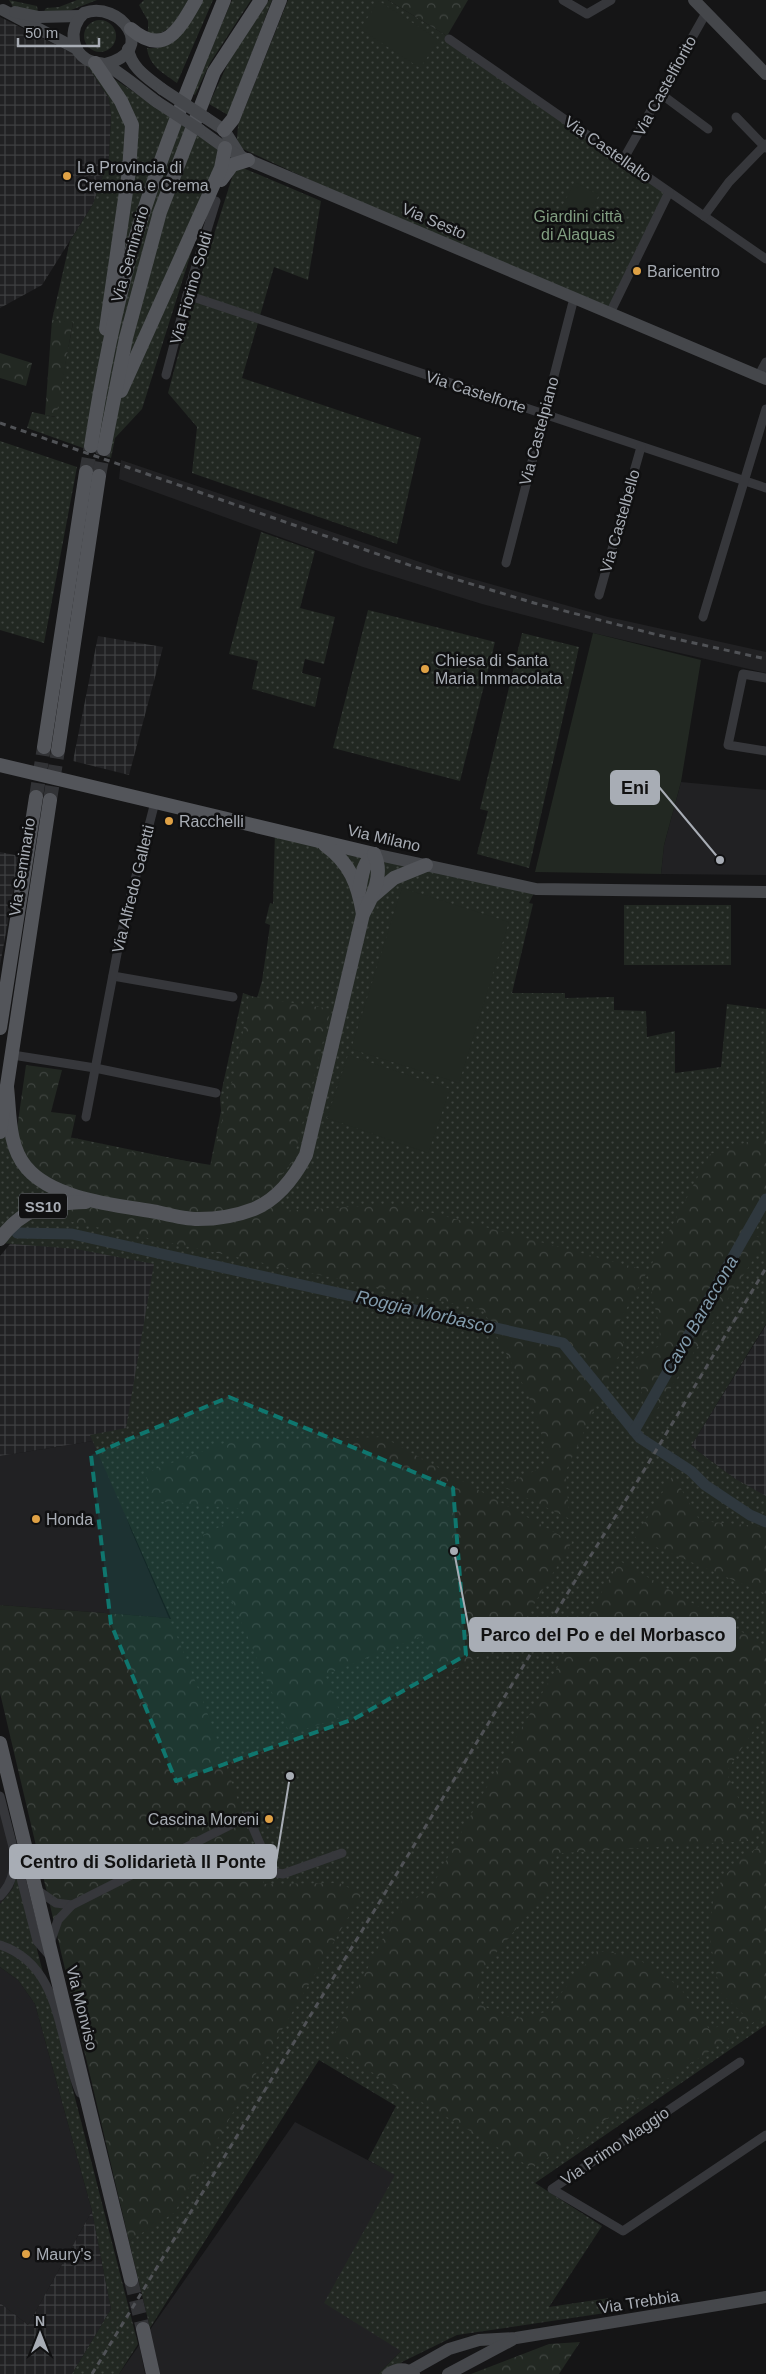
<svg xmlns="http://www.w3.org/2000/svg" width="766" height="2374" viewBox="0 0 766 2374" font-family="Arial,sans-serif">
<style>
.built{fill:#212123}
.industrial{fill:url(#industrial-grid)}
.green{fill:url(#green-dots)}
.forest{fill:url(#forest-crowns)}
.pitch{fill:#222822}
.lines{fill:none;stroke-linecap:round;stroke-linejoin:round}
.canal{stroke:#2f383e;stroke-width:11}
.primary-tunnel{stroke:#323336;stroke-width:14;stroke-dasharray:14 7;stroke-linecap:butt}
.street{stroke:#36373b;stroke-width:9}
.secondary{stroke:#45474b;stroke-width:12}
.primary{stroke:#53555a;stroke-width:14}
.rail{stroke:#505256;stroke-width:3;stroke-dasharray:6 5;stroke-linecap:butt}
.secondary-bridge{stroke:#45474b;stroke-width:12}
.marked{fill:#0f766e;fill-opacity:0.2;stroke:#0f766e;stroke-width:4;stroke-dasharray:10 6;stroke-linejoin:round}
.poi-dot{fill:#dfa145;stroke:#101011;stroke-width:2}
.labels{text-anchor:middle;dominant-baseline:central;stroke-width:5;stroke-linejoin:round;paint-order:stroke}
.shield{fill:#101011;stroke:#7a7e84;stroke-width:1}
.shield-label{font-size:15px;font-weight:bold;fill:#a8adb5}
.street-label{font-size:16px;fill:#a8adb5;stroke:#101011}
.poi-label{font-size:16px;fill:#a8adb5;stroke:#101011;text-anchor:start}
.park-label{font-size:16px;fill:#819e81;stroke:#101011}
.water-label{font-size:18px;font-style:italic;fill:#839cad;stroke:#101011}
.leader{fill:none;stroke:#a8adb5;stroke-width:2}
.callout-dot{fill:#a8adb5;stroke:#101011;stroke-width:2}
.callout{fill:#a8adb5;stroke:#a8adb5;stroke-width:2}
.callout-label{font-size:18px;text-anchor:middle;font-weight:bold;fill:#111}
</style>
<defs>
<pattern id="industrial-grid" width="8" height="8" patternUnits="userSpaceOnUse" patternTransform="scale(1.25)"><rect width="8" height="8" fill="#212123"/><path d="M0 4h8M4 0v8" fill="none" stroke="#3e3f41"/></pattern>
<pattern id="green-dots" width="8" height="8" patternUnits="userSpaceOnUse" patternTransform="scale(1.25)"><rect width="8" height="8" fill="#222822"/><path d="M2 2h.1M6 6h.1" fill="none" stroke="#3f4440" stroke-width="1.8" stroke-linecap="round"/></pattern>
<pattern id="forest-crowns" width="20" height="18" patternUnits="userSpaceOnUse" patternTransform="scale(1.25)"><rect width="20" height="18" fill="#222822"/><path d="M2 6a3 3 0 1 1 6 0M12 15a3 3 0 1 1 6 0" fill="none" stroke="#3f4440"/></pattern>
</defs>
<rect width="100%" height="100%" fill="#151516"/>
<g class="built">
<path d="M121,460L455,574L608,617L766,652V673L593,633L482,604L363,567L119,479Z"/>
<path d="M681,782L766,790V875L661,874L664,845Z"/>
<path d="M99,1440L131,1530L169,1618L0,1605V1456Z"/>
<path d="M0,1807L17,1871L13,1888L0,1904Z"/>
<path d="M0,1967L18,1980L35,2004L92,2211L28,2325L0,2303Z"/>
<path d="M295,2122L400,2177L401,2351L378,2374H151L140,2348L145,2374H119Z"/>
</g>
<g class="industrial">
<path d="M0,17L82,58L109,98L111,116L109,158L93,204L42,285L0,308Z"/>
<path d="M98,636L163,647L129,775L73,761Z"/>
<path d="M0,852L20,856L0,965Z"/>
<path d="M35,1214L483,1310L99,1440L0,1456V1256Z"/>
<path d="M766,1325V1499L756,1495L691,1446Z"/>
<path d="M92,2211L111,2309L72,2374H0V2303L28,2325Z"/>
</g>
<g class="green">
<path d="M9,0L37,6L38,13L13,7Z"/>
<path d="M77,0H97L66,12L43,13L46,8L59,7Z"/>
<path d="M144,0H188C177,19 172,33 148,36V21L139,5Z"/>
<path d="M201,0H213L177,83C163,73 149,66 147,48C177,51 187,23 201,0Z"/>
<path d="M232,0H251L210,63L195,95L192,93Z"/>
<path d="M269,0H272L228,115L209,104L229,61Z"/>
<path d="M288,0H388L447,36L668,192L610,310L478,258L241,148L237,139L238,125Z"/>
<circle cx="100" cy="36" r="16"/>
<path d="M82,58L217,146L220,161L142,409L115,438L111,458L27,428L32,412L55,417L73,323L52,320L70,241L93,204L109,158L111,116L109,98Z"/>
<path d="M236,165L321,201L308,280L274,267L242,378L421,438L397,544L192,473L197,427L168,393L191,307Z"/>
<path d="M0,441L77,467L44,643L0,630Z"/>
<path d="M261,532L315,551L300,608L335,617L324,664L305,659L302,673L321,678L315,707L252,689L258,661L229,654Z"/>
<path d="M368,610L495,642L460,781L333,748Z"/>
<path d="M522,633L579,647L529,868L477,854L488,811L480,809Z"/>
<path d="M275,831L536,889L529,903L533,904L512,993H565V998L614,997V1010L646,1011L647,1037L675,1031V1073L721,1067L727,1004L766,1009V1324L691,1446L734,1478L766,1496V2025L535,2183L602,2226L549,2307L609,2298L612,2312L457,2335L402,2362L386,2374H378L401,2351L324,2303L395,2175L368,2160L396,2106L319,2060L150,2328L129,2241L135,2237L0,1607L171,1619L90,1435L126,1428L154,1264L76,1249L0,1243V1132L15,1130L74,1138L210,1166L221,1111L220,1098L243,993L257,998L262,981L270,925L265,923L270,903L273,904Z"/>
<rect x="624" y="905" width="107" height="60"/>
<path d="M17,1871L138,2344L119,2374H72L111,2309L92,2211L35,2004L18,1980L0,1967V1904L13,1888Z"/>
</g>
<g class="forest">
<path d="M388,0H468L447,36Z"/>
<path d="M52,320L73,322L56,417L45,415Z"/>
<path d="M0,353L32,363L26,386L0,378Z"/>
<path d="M249,996L331,1009L293,1161L273,1185L281,1211L400,1204L648,1271L710,1154L766,1136V1210L753,1235L766,1240L647,1425L636,1358L659,1346L660,1329L647,1272L618,1324L624,1344L565,1473L570,1519L502,1486L551,1463L528,1394L483,1310L35,1214L85,1207L39,1179L25,1159L16,1136L26,1065L62,1070L51,1112L76,1115L70,1142L211,1165L239,1055Z"/>
<path d="M383,1437L572,1542L514,1637L439,1678L422,1636L325,1675L342,1717L290,1734L203,1535L254,1510L154,1501L145,1473L230,1441Z"/>
<path d="M673,1475L700,1521L757,1526L766,1530V1594L635,1538Z"/>
<path d="M620,1561L766,1646V1712L726,1772L745,1812L766,1826L748,1841L549,1854L552,1886L480,1972L478,2004L514,2019L545,2012L597,1951L632,1955L679,1986L710,2030L744,2015L720,1992L709,1935L713,1901L722,1879L739,1860L766,1842V2014L532,2168L328,2046L403,1899L412,1901L431,1888L478,1802Z"/>
<path d="M0,1605L169,1618C207,1705 237,1793 264,1884L339,1883L362,1894L174,2213L129,2241L0,1693Z"/>
<path d="M580,2342L559,2374H471L549,2344Z"/>
</g>
<g class="pitch">
<path d="M379,1L439,40L420,68L360,29Z"/>
<path d="M575,182L599,195L575,240L551,227Z"/>
<path d="M593,633L701,660L681,782L664,845L661,874L535,872Z"/>
<path d="M402,888L509,922L459,1083L351,1049Z"/>
<path d="M348,1055L450,1089L428,1153L327,1118Z"/>
</g>
<g class="lines">
<g class="canal">
<path d="M17,1233L72,1234L563,1343L640,1438L691,1471L705,1485L750,1515L766,1522"/>
<path d="M634,1431L766,1199"/>
</g>
<g class="primary-tunnel">
<path d="M86,472L91,446"/>
<path d="M99,476L104,449"/>
<path d="M36,797L44,747"/>
<path d="M50,800L58,750"/>
<path d="M131,2280L143,2329"/>
</g>
<g class="street">
<path d="M563,0L587,14L611,0"/>
<path d="M449,39L766,259"/>
<path d="M661,94L708,129"/>
<path d="M736,117L766,148"/>
<path d="M623,160L706,13"/>
<path d="M704,216L729,182L766,144"/>
<path d="M187,295L766,488"/>
<path d="M610,313L669,192"/>
<path d="M166,375L187,295L216,201"/>
<path d="M759,375L766,362"/>
<path d="M506,563L574,298"/>
<path d="M599,595L641,447"/>
<path d="M703,617L766,409"/>
<path d="M766,678L743,674L728,745L766,751"/>
<path d="M113,976L233,997"/>
<path d="M19,1056L95,1068L216,1093"/>
<path d="M86,1117L120,938L155,802"/>
<path d="M0,1796L37,1941L50,1956"/>
<path d="M37,1890L56,1903L72,1905"/>
<path d="M0,1896C10,1886 14,1875 14,1861"/>
<path d="M50,1943L58,1920L72,1905L248,1816L272,1872L283,1874L342,1853"/>
<path d="M0,1945C63,1965 58,2043 80,2093"/>
<path d="M740,2062L552,2189L623,2231L766,2135"/>
</g>
<g class="secondary">
<path d="M694,0L766,74"/>
<path d="M3,10L77,49"/>
<path d="M15,12L39,17L80,16"/>
<path d="M128,49C131,68 148,78 162,89"/>
<path d="M105,64C159,51 120,0 84,13C76,20 72,31 74,41C75,48 80,55 86,59C92,63 98,62 104,64C115,68 146,94 157,102"/>
<path d="M206,118L224,130L241,157"/>
<path d="M200,130L225,148L248,160L766,379"/>
<path d="M374,854L536,889L766,892"/>
<path d="M410,2371L449,2349L479,2340L516,2338L766,2297"/>
<path d="M388,2374C397,2368 406,2368 414,2374"/>
<path d="M448,2374L512,2340"/>
</g>
<g class="primary">
<path d="M131,29C165,58 180,28 196,0"/>
<path d="M95,63L121,101L132,125L129,171L106,329"/>
<path d="M224,130L233,119L280,0"/>
<path d="M221,180L232,165L248,160"/>
<path d="M121,391L221,168L225,148"/>
<path d="M91,446C101,381 114,316 131,253C156,166 190,83 224,0"/>
<path d="M104,449L126,338L160,212L214,72L261,0"/>
<path d="M44,747L86,472"/>
<path d="M58,750L99,476"/>
<path d="M0,765L374,854"/>
<path d="M325,845C350,863 358,884 363,914"/>
<path d="M359,891C362,876 362,864 374,854"/>
<path d="M373,896L394,878L426,865"/>
<path d="M0,1028L36,797"/>
<path d="M7,1087C10,1113 8,1146 26,1167C53,1200 117,1205 157,1212C170,1215 185,1219 198,1219C217,1219 236,1216 254,1209C278,1199 294,1178 306,1155L363,914C373,896 384,874 374,854"/>
<path d="M0,1132L50,800"/>
<path d="M0,1239C23,1207 49,1203 86,1202"/>
<path d="M0,1743L131,2280"/>
<path d="M143,2329L153,2374"/>
</g>
<g class="rail">
<path d="M0,423L412,566L534,603L658,635L766,659"/>
<path d="M92,2374L586,1563L634,1487L766,1268"/>
</g>
<g class="secondary-bridge">
<path d="M162,89L206,118"/>
<path d="M157,102L200,130"/>
</g>
</g>
<path class="marked" d="M229,1397L453,1488L466,1655L354,1719L176,1781L111,1624L91,1455Z"/>
<g class="poi-dot">
<circle cx="67" cy="176" r="5"/>
<circle cx="637" cy="271" r="5"/>
<circle cx="425" cy="669" r="5"/>
<circle cx="169" cy="821" r="5"/>
<circle cx="36" cy="1519" r="5"/>
<circle cx="269" cy="1819" r="5"/>
<circle cx="26" cy="2254" r="5"/>
</g>
<g class="labels">
<rect class="shield" x="19" y="1193.5" width="48" height="25" rx="4"/>
<g class="shield-label">
<text x="43" y="1206">SS10</text>
</g>
<g class="street-label">
<text transform="translate(665 86) rotate(-61)">Via Castelfiorito</text>
<text transform="translate(608 149) rotate(35)">Via Castellalto</text>
<text transform="translate(434 221) rotate(23)">Via Sesto</text>
<text transform="translate(130 254) rotate(-74)">Via Seminario</text>
<text transform="translate(191 288) rotate(-74)">Via Fiorino Soldi</text>
<text transform="translate(476 392) rotate(18)">Via Castelforte</text>
<text transform="translate(539 431) rotate(-75)">Via Castelpiano</text>
<text transform="translate(620 521) rotate(-74)">Via Castelbello</text>
<text transform="translate(384 838) rotate(13)">Via Milano</text>
<text transform="translate(22 867) rotate(-81)">Via Seminario</text>
<text transform="translate(133 889) rotate(-76)">Via Alfredo Galletti</text>
<text transform="translate(82 2008) rotate(76)">Via Monviso</text>
<text transform="translate(615 2146) rotate(-34)">Via Primo Maggio</text>
<text transform="translate(639 2302) rotate(-9)">Via Trebbia</text>
</g>
<g class="poi-label">
<text x="77" y="167">La Provincia di<tspan x="77" dy="18">Cremona e Crema</tspan></text>
<text x="647" y="271">Baricentro</text>
<text x="435" y="660">Chiesa di Santa<tspan x="435" dy="18">Maria Immacolata</tspan></text>
<text x="179" y="821">Racchelli</text>
<text x="46" y="1519">Honda</text>
<text x="259" y="1819" text-anchor="end">Cascina Moreni</text>
<text x="36" y="2254">Maury's</text>
</g>
<g class="park-label">
<text x="578" y="216">Giardini città<tspan x="578" dy="18">di Alaquas</tspan></text>
</g>
<g class="water-label">
<text transform="translate(425 1312) rotate(13)">Roggia Morbasco</text>
<text transform="translate(700 1315) rotate(-60)">Cavo Baraccona</text>
</g>
</g>
<path class="leader" d="M720 860L659 787M454 1551L470 1635M290 1776L276 1862"/>
<g class="callout-dot">
<circle cx="720" cy="860" r="5"/>
<circle cx="454" cy="1551" r="5"/>
<circle cx="290" cy="1776" r="5"/>
</g>
<g class="callout">
<rect x="611" y="771" width="48" height="33" rx="5"/>
<rect x="470" y="1618" width="265" height="33" rx="5"/>
<rect x="10" y="1845" width="266" height="33" rx="5"/>
</g>
<g class="callout-label">
<text x="635" y="794">Eni</text>
<text x="603" y="1641">Parco del Po e del Morbasco</text>
<text x="143" y="1868">Centro di Solidarietà Il Ponte</text>
</g>
<g transform="translate(40 2334)" stroke="#101011" stroke-width="4" paint-order="stroke">
<path d="M0-4L9 19L0 12L-9 19Z" fill="#a8adb5"/>
<text y="-8" font-size="14" font-weight="bold" text-anchor="middle" fill="#a8adb5">N</text>
</g>
<path d="M18 38v8h81v-8" fill="none" stroke="#a8adb5" stroke-width="2.5"/>
<text x="25" y="38" font-size="15" fill="#a8adb5" stroke="#101011" stroke-width="4" paint-order="stroke">50 m</text>
</svg>
